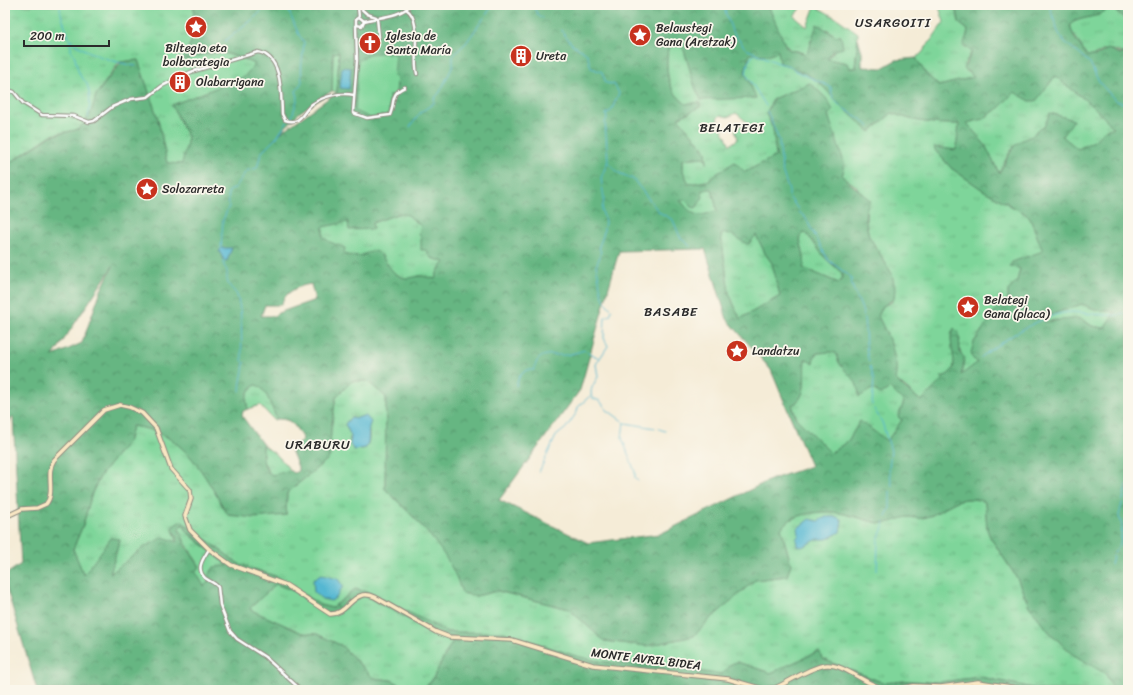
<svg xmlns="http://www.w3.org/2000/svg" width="1133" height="695" viewBox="0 0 1133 695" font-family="Sriracha,sans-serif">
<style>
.grass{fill:url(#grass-tufts);stroke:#548062;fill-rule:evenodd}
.forest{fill:url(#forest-crowns);stroke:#487056;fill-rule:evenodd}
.pitch{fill:#7ed59a;stroke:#548062}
.water{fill:#54b7d2;stroke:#40717e}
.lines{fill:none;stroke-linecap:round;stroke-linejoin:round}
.stream{stroke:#54b7d2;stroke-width:1}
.street-casing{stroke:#908c81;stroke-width:4.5}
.secondary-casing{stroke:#908c81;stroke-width:5.5}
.street{stroke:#fff;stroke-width:2.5}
.secondary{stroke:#fae7c3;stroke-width:3.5}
.labels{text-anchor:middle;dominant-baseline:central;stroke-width:3.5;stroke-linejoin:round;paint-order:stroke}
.poi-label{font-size:12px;fill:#2b2b2b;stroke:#fbf7ec;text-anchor:start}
.street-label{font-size:12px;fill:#2b2b2b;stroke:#fbf7ec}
.neighbourhood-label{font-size:13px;letter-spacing:1px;fill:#2b2b2b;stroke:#fbf7ec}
</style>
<defs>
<pattern id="grass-tufts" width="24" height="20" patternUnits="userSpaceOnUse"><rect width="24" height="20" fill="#7ed59a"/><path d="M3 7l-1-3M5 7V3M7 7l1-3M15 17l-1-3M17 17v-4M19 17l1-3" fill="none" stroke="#6db785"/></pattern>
<pattern id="forest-crowns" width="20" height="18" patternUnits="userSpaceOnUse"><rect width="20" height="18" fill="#66b682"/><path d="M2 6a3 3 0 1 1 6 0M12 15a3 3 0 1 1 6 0" fill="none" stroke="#54946b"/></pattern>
</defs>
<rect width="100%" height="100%" fill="#fbf7ec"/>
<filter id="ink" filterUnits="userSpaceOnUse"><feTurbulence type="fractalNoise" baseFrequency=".025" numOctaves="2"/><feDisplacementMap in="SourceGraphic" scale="8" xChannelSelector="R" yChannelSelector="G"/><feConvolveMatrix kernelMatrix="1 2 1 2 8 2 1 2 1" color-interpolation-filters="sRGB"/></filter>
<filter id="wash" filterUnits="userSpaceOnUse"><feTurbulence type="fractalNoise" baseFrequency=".012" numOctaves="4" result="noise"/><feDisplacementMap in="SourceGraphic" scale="16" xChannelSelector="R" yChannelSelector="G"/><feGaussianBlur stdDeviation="0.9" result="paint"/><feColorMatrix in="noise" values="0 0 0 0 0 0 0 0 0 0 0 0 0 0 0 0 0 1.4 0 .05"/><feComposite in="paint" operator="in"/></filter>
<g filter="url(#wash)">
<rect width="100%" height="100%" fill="#f5ecd7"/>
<g class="grass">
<path d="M5,5H194L192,40L183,60C217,50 222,50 255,64L244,77L172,105L188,138L182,164L167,163L158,119L138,60L119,62L96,95L91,113L80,129L51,135L5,166Z"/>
<path d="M768,5H803L794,16L807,27L815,6L838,19L858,33L855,68H848L847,63L827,59L835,50L841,36H836L827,29L811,39L807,55L798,51L790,50L782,40Z"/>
<path d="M950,6L957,13L959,23L968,30L964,46L972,51L964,65L967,72L975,77L939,86L926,74L916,58L922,53L944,22L939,7Z"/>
<path d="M1110,8C1131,16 1128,34 1128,53C1119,54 1113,48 1105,50C1098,52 1095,58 1087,56L1071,30V23L1081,19L1098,15Z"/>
<path d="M674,45L680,46L684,50L695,87L701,99L756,98L745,72L750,53L768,55L779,51L780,63L807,74L821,84L838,103L870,132L892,113C914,122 935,124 959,124L957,150H935L951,168L983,190L1029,216L1043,251L1016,267L1020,269L1017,281L1008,291V299L999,306L991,318L989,323L982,330L974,342L979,362L961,375C962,372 964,369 964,365C965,356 957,352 960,339H951L955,357L953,370L947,375L942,377L945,378L921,401L895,379L892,346L878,316L883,306L892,302V274L869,236L866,222L867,205L856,186L842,176L845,165L830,125L826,98L810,83L773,99L766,114L773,128L776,156L745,172L735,162L710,178L711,180L689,184L683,171V159L703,157L707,161L706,151L678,118L700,107V103L686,104C667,90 665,71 668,48ZM736,113L747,122L735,130L738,139L730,145L717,119L720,115L728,117Z"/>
<path d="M333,52H339L337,92L332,91Z"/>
<path d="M1055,76L1094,107L1115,128L1106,129L1094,141L1078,149L1062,136L1073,120L1050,113L1044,127L1035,132L1033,136C1010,144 1009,154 999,173L985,145L966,123L983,119L1000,107L1014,91L1030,101L1048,86Z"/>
<path d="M712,188L717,210C697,219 693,216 680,200H685L692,207L698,206L701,191Z"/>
<path d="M400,213L408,215L421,226V238L431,258L446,262L438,271L435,279C431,278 424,276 419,276C417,276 415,278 413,278C399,281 385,267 382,255C370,250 369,254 358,256C344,258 333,245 323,237V227C330,225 341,220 349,222C359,225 361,228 373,228L372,223Z"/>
<path d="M725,233L733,234L745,243L756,235L766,255L772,263L780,296L740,319L729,293L721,235Z"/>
<path d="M804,233L807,234L825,258L842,273V278L839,283L803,268L800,235Z"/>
<path d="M1082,304L1097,310L1115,312L1104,328L1092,326L1085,321L1055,320L1045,322L1039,317L1038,312L1053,314Z"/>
<path d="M831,352L836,353C839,372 854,372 859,390L890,388L904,402L898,417L902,420L887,441L860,421L848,441L831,453L798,421L792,405C809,397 803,376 805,359L814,363L813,360L817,353Z"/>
<path d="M352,381H367L386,397L385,489C416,519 450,551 463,593L476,596L497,591L569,609L604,641L647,646L694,636L709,620L755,580L787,576L791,564L781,528C787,519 796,517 806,514C829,510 839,512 860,518C867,520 874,523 881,523C891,523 899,518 908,517C913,517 918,519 923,518C948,512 954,491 985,502L987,529L990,537L1017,578L1029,606L1050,633L1074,655L1106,674L1112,686V690H1042L981,677L939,682L905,681L884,683L822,659L820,653L817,652L771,673L737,662L731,664L722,674L597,661L469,633L448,632L436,628L368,592L355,589L332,608L320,605L275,576L239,564L181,521L172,527L178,543L110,574L120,539H111L84,576L73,549L83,525L92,493L101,475L129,440L132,426C186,432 203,474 228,515H286L287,493L329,458L331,429L336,397ZM363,416C369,427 372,437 366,448L358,450L349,440L351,436L345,424L351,417L357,418Z"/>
<path d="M256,385C267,388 272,410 277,419L274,420L260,405L248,409C245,400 246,389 256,385Z"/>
<path d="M263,445L278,456L290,470L275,475L270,474L263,461Z"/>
<path d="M182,524L190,535L229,566L211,579L204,587L195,571L200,567C193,554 184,543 179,529Z"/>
<path d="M276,584L294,591L326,614L356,597L368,596L454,638L431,682L421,689H410L391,680L373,678L342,646L317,634L302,633L251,610L250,608Z"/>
</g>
<path class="forest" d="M194,5H768L786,47L790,50L807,54L817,24L836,36H841L843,48C835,50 830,51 828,59L847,63L849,68H855L858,38L862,52V67L882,68L896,60L916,58L926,74L939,86L974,77L964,68L972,52C958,41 967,43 968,30L959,23C958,8 953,6 939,7V5H1128V25L1122,15L1110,8L1098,15L1074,21L1070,26L1074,37L1087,56H1096L1108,49L1120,54L1128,53V690H1112V686L1106,674L1074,655L1050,633L1029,606L1017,578L990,537L987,529L985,502C954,491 948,512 923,518C918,519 913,517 908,517C899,518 891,524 881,523C874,523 867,520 860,518C838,512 829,510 806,514C796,517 787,519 781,529L791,564L787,576L755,580L709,620L694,636L647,646L604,641L569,609L498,591L476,596L462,593C450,551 416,519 385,489L386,397L367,381H352L336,397L331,429L329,458L287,493L286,515L255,518L228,515C203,474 186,432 132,426L129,440L101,475L92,493L83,525L73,549L84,575L111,538L120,539L110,574L143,548L163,537L178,542L172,527L181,521L239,564L275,576L320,605L332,608L355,589L368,592L448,632H504L573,655L597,661L722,674L731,664L737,662L771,673L817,652H820L822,659L884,683L905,681L939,682L981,677L1042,690H37L5,583V575L21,564L13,416L5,428V166L51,136L79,129L91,113L96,95L121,62L138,60L158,119L167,163L182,164L188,138L172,105L244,77L255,64C222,49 217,50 182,61L192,40ZM674,45L680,46L684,50L695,87L701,100L756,98L745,72L750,54L768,55L778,51L780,63L807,74L821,84L838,103L870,132L892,113C914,122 935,124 959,124L956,150L934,147L935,150L951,168L983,190L1029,216L1043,251L1012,262L1010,266L1020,269L1017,281L1008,291V299L999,306L974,342L971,353L973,359L978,362L961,375L964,365V357L960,353L959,333L954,328C946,339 957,357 953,370L947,375L941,377L944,378L921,401L904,388L895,379C901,361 886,332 878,316L883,306L894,299L895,289L892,274L869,236C866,225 862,210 871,201L842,176L845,165L828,115L833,110L826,98L810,83L773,99L766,114L773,128L776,156L745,172L735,162L710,178V181L689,184L683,171V159L703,157L706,159L707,164L706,151L678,118L700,107V102L686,104C667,90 665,71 668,48ZM339,52L337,92L279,134L300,112L332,91L333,53ZM1055,76L1094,107L1114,128L1106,129L1094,141L1078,149L1062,136L1074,120L1050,113L1044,127L1039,129L1032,136L1022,140L1014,146L999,173L985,145L967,123L983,119L1000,107L1014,92L1030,101H1036ZM708,189H712L717,210C698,219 693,216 680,200H685L692,207L696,208L703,197L701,191ZM400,213L408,215L421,226L419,233L421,238V250H426L431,258L445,262L438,271L435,279C431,278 424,276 420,276C410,277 406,281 396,274C389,269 381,253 378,252C371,249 364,256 357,256C353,257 348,255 344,254L345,248L330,242L323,237V227L348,222L349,230L373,229L372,223ZM725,233C736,234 740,243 749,244L756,235L766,255L772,263L780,296L740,319L729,293L721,235ZM804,233L807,234L825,258L842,273V278L839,283L803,268C808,257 799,247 800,235ZM705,249L727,319L771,370L811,466L770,480L660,534L588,543L499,500L580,390L619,251ZM113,266L101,290L82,343L53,356ZM311,284L315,300L278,313L274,316H261L265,305H281C285,292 297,286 311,284ZM1082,304L1097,310L1115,312L1104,328L1092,326L1079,318L1045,322L1042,315L1039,317V312L1053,314ZM831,352L836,353C840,375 858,372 859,397L872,389L881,394L890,388L904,402L898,417L902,420L887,441L860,421L848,441L831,453L796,418L792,405C809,397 803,376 805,359L814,364L813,360L817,353ZM256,385C267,388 272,410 277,419C294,419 294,426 303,439L291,450L298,467V471L294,473L290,470L272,475C262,468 262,456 263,445L242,416L243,411L248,409C245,400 246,389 256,385ZM182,524L190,534L228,566L214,567L208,576L211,579L204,586L195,571L200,567L186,546L179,529ZM276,584L294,591L326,614L339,612L364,595L436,634L454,638L431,682L421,689H410L391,680L373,678L342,646L317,634L302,633L251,610L250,608Z"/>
<path class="pitch" d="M380,53L396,54L394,76L397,77L396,95H389V112L387,115L371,118L355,111L358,61L369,54Z"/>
<g class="water">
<path d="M342,67L351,68L349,89L340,88Z"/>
<path d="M222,248H232L227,261L224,260L219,251Z"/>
<path d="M363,416H366L371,422C366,430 371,439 366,448L354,450L350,445L351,436L345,424L351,417L357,418Z"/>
<path d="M826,517H837L842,520L840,532L827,539H818L802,547L797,546L796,539L799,535L798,528C799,527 808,520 809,519L818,521Z"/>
<path d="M321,575L338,579L343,586L337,597L331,601L322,599L314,592L313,580Z"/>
</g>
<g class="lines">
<g class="stream">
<path d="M286,5L299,35L304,42C303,57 300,68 302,82L296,91L298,97L291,120"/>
<path d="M723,5L732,31L746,49L778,63L790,66L796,71L831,87C830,109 860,113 869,127"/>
<path d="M1049,5L1058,32L1064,41L1090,63L1099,82L1116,101L1128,104"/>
<path d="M60,8C62,24 72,37 71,52L74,54C76,61 77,71 81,77C83,80 86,80 87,84C91,94 90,108 88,118"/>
<path d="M534,8L538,15L543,18"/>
<path d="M561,30L572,44L587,54L591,68L602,72L606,83L614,84L619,93L611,111L606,114L607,119L605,122L608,161L601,178L604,199L602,210L605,222L603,236L599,246L601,254L596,266C602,286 597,294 612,310L610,315L605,317L604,338L608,346L596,364L598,377C594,384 589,389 592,398L600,401L607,410L624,422L622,438L635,472V478L638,481"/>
<path d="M69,39C84,53 116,63 136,66"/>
<path d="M225,41C240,29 254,20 267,5"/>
<path d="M754,54L748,62L746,74L766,106"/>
<path d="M767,111L779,140L782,170L789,191V196"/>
<path d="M410,127L421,112L434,103V99L440,92L453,66V55L466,43L493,5"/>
<path d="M607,162L619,173L633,179L659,212L673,220L680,237L690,246"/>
<path d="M790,198L798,209"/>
<path d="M799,212L805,217L828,260L851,277C851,292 863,304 864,319C866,333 865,348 869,362"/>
<path d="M221,249L223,220L229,206L228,192L236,187L246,171L257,168L261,153L277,137L287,122"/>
<path d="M224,260V266C230,272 225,276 228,283C230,288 235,291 237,295C243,316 241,337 242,359C242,363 245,360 244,364C243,374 240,382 240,391"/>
<path d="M980,358C1002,341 1044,312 1073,312C1088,313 1114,318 1128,313"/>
<path d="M870,366L874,379L872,405"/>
<path d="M516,386L519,377L526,370H534C538,349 553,356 566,355C571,354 579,352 584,350L599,358"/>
<path d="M874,409L882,422L891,451L889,468L892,486"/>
<path d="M1128,411L1126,418L1128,424"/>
<path d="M625,423L655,428"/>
<path d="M659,429L665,431"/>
<path d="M539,472L556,436L566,428L577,412L578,407L590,396"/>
<path d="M886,517L890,508V491"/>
<path d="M1114,553L1120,544L1122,526L1119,516L1127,483"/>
<path d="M1111,564L1113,556"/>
<path d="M877,571L878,540L885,522"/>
</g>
</g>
</g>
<g filter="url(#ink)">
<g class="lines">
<g class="street-casing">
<g id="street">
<path d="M358,6L367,14L376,17"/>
<path d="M358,7L359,17L364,21"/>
<path d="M406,9C423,20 412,56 417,74"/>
<path d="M359,17L356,19V25L362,26L364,21"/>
<path d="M377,18L379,37"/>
<path d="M364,21C378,17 401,17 410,5"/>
<path d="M356,24L357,60L353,113L367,118L390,115C395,103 390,93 405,87"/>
<path d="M5,89L14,92L23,103L42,115L74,116L89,122L94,121L112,107L131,99L148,97L162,86L191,72L258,52C283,56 281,95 282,114L285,120C301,126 303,111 312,104C324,96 340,92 354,95"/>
<path d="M209,549C204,558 195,568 205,578C209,581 215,583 218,587L220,605L230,631L237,639L265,657L301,690"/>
</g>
</g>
<g class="secondary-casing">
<g id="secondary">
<path d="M5,517L22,509L37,508L46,504C56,493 45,473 54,460L104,410L120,405L129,407L142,413L156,428L171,469L190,490L191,499L185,516L190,530L209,549L231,565L286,585L330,614C349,615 352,587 375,597L436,632L449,637L512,640L593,665L728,679L763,689L775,688C789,682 812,666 827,665C845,664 869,688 890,690"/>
<path d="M890,690L913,686L941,687L978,682L1031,690"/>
</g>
</g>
<use href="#street" class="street"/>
<use href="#secondary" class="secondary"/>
</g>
</g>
<defs>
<g id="sight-disc" transform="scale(1.15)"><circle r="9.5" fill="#c8321e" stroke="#fbf7ec"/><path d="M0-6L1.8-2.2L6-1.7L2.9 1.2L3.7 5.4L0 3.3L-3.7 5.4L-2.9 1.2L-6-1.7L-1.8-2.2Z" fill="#fff"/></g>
<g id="church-disc" transform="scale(1.15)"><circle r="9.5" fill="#c8321e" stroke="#fbf7ec"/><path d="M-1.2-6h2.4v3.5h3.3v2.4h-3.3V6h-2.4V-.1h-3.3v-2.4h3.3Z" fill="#fff"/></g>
<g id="building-disc" transform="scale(1.15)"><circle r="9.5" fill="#c8321e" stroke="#fbf7ec"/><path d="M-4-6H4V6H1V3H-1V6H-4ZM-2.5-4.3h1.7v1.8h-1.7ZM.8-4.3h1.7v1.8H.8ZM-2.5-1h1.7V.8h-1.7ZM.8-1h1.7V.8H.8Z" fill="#fff"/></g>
</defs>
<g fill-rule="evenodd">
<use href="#sight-disc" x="196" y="27"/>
<use href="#sight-disc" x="640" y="35"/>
<use href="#church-disc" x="370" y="43"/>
<use href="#building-disc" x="521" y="56"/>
<use href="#building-disc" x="180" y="82"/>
<use href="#sight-disc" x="147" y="189"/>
<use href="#sight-disc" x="968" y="307"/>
<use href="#sight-disc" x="737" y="351"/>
</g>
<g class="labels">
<g class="poi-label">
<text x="656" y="28">Belaustegi<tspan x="656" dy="14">Gana (Aretzak)</tspan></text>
<text x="386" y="36">Iglesia de<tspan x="386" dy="14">Santa María</tspan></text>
<text x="196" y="48" text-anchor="middle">Biltegia eta<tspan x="196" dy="14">bolborategia</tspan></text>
<text x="536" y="56">Ureta</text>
<text x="196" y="82">Olabarrigana</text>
<text x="162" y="189">Solozarreta</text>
<text x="984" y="300">Belategi<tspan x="984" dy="14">Gana (placa)</tspan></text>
<text x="752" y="351">Landatzu</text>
</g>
<g class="street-label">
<text transform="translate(646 659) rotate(7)">MONTE AVRIL BIDEA</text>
</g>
<g class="neighbourhood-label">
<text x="893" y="22">USARGOITI</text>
<text x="732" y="127">BELATEGI</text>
<text x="671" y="311">BASABE</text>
<text x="318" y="444">URABURU</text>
</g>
</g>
<rect width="1133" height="695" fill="none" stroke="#fbf7ec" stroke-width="20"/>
<path d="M24 40v6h85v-6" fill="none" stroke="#2b2b2b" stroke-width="2"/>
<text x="30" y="40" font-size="12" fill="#2b2b2b" stroke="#fbf7ec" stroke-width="3" paint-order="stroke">200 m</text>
</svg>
